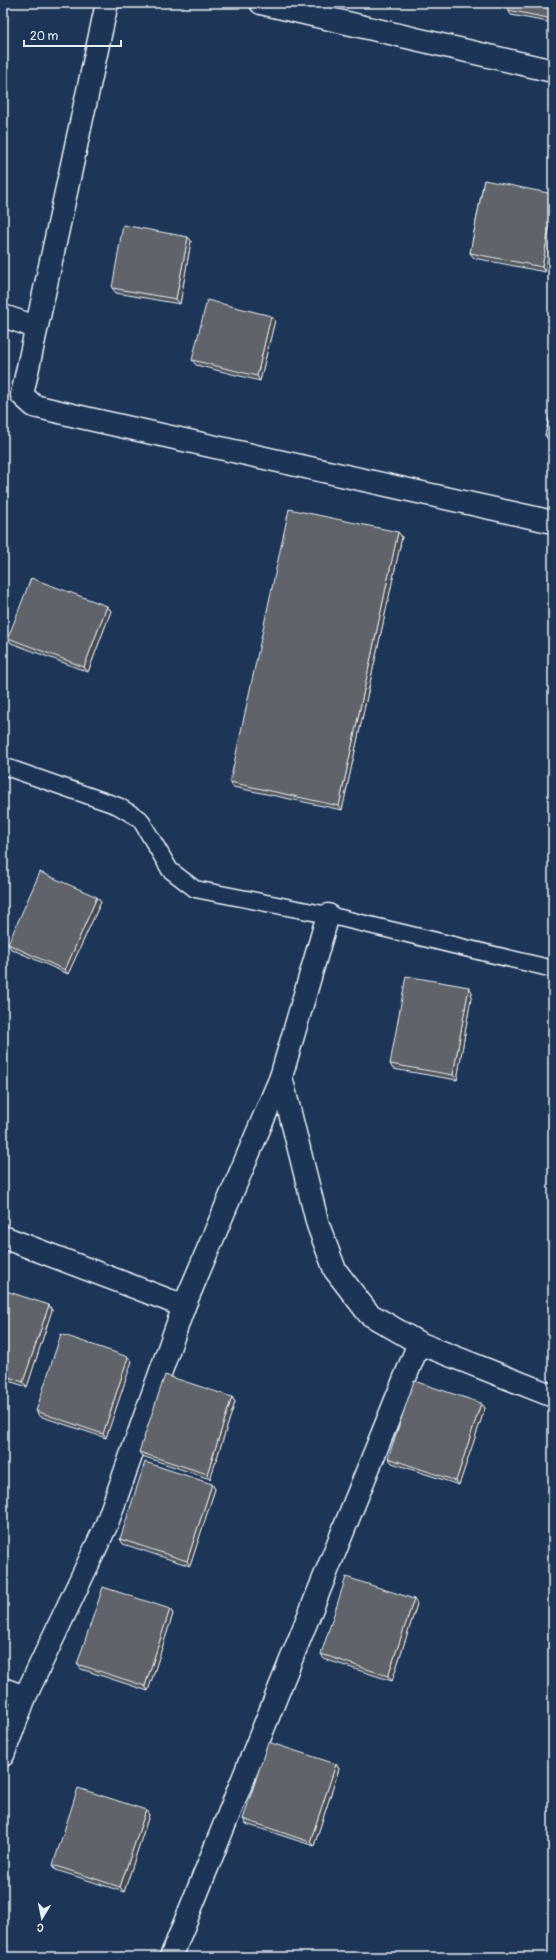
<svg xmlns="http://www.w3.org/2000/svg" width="556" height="1960" viewBox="0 0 556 1960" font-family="Pangolin,sans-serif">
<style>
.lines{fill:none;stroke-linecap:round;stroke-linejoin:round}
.service-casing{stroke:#e8f1f8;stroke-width:19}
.minor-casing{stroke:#e8f1f8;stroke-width:25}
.service{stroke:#1d3557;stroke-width:16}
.minor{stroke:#1d3557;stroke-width:22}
.wall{fill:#53565c;stroke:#e8f1f8}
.shaded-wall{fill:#44464b;stroke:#e8f1f8}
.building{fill:#61646b;stroke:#e8f1f8}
</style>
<rect width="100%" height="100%" fill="#1d3557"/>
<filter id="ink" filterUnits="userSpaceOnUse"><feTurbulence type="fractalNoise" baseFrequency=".025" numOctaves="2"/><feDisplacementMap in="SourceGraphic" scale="8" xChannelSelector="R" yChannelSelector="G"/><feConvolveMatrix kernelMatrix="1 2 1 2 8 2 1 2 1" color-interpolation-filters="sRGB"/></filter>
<g filter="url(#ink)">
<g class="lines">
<g class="service-casing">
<path id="service" d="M3,766L118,806L140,819L170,870L195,889L328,915L553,969"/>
</g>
<g class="minor-casing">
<g id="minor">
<path d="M107,3L22,395L34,406L85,418L553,522"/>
<path d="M261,3L553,71"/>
<path d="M3,316L36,327"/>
<path d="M281,1077L318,1225L335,1270L369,1314L419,1343L553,1396"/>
<path d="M3,1237L184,1306L281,1077L328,915"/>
<path d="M3,1689L25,1697"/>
<path d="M3,1755L25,1697L106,1526L184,1306"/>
<path d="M171,1957L419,1343"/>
</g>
</g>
<use href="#service" class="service"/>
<use href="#minor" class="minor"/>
</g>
<g class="wall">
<path d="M553,3V23L511,15L508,10Z"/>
<path d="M484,180L545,272L474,258L470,253Z"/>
<path d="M188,237L191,241L180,304L116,293L112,288Z"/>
<path d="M275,320L260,381L196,365L192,360Z"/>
<path d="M553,403V442L548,440L545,435Z"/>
<path d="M398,532L402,537L342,810L233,787L230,782Z"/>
<path d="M107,606L111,611L88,672L11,643L8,638Z"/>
<path d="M101,902L68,974L11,949L8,944Z"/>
<path d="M472,992L457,1080L393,1069L390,1064Z"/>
<path d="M3,1290L52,1310L27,1387L3,1379Z"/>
<path d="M132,1361L106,1438L39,1416L36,1411Z"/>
<path d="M232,1397L235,1402L210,1479L142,1456L139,1452Z"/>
<path d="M481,1403L485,1408L459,1485L392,1463L388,1458Z"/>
<path d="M212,1484L215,1489L190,1566L123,1544L120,1539Z"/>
<path d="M417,1604L392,1681L324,1659L321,1654Z"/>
<path d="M170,1609L173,1614L148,1691L81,1669L77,1664Z"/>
<path d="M336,1764L339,1769L314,1846L246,1824L243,1819Z"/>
<path d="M146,1810L149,1815L124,1892L56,1870L53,1865Z"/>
</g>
<g class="shaded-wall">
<path d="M553,208V231L545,272L542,267Z"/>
<path d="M188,237L191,241L180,304L176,299Z"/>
<path d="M271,316L275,320L260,381L257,376Z"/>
<path d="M398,532L402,537L342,810L339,806Z"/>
<path d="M107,606L111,611L88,672L84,667Z"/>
<path d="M97,897L101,902L68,974L65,970Z"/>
<path d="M3,913L6,918L3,924Z"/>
<path d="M469,987L472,992L457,1080L453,1075Z"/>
<path d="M49,1305L52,1310L27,1387L23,1382Z"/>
<path d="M128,1357L132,1361L106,1438L103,1434Z"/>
<path d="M232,1397L235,1402L210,1479L207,1474Z"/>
<path d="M481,1403L485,1408L459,1485L456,1481Z"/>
<path d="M212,1484L215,1489L190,1566L187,1561Z"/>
<path d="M414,1599L417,1604L392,1681L388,1676Z"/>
<path d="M170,1609L173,1614L148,1691L145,1686Z"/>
<path d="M336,1764L339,1769L314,1846L310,1842Z"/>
<path d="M146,1810L149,1815L124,1892L120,1887Z"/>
</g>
<g class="building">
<path d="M509,3H553V19L508,10Z"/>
<path d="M484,180L553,194V208L542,267L470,253Z"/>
<path d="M123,225L188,237L176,299L112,288Z"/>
<path d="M207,300L271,316L257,376L192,360Z"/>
<path d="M553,403V438L545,435Z"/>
<path d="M289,509L398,532L339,806L230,782Z"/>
<path d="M31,578L107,606L84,667L8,638Z"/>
<path d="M40,872L97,897L65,970L8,944Z"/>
<path d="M406,976L469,987L453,1075L390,1064Z"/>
<path d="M3,1290L49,1305L23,1382L3,1375Z"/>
<path d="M61,1334L128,1357L103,1434L36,1411Z"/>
<path d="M165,1375L232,1397L207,1474L139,1452Z"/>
<path d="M414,1381L481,1403L456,1481L388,1458Z"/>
<path d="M145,1462L212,1484L187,1561L120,1539Z"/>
<path d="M346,1577L414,1599L388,1676L321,1654Z"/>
<path d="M103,1587L170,1609L145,1686L77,1664Z"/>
<path d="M268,1742L336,1764L310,1842L243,1819Z"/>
<path d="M78,1788L146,1810L120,1887L53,1865Z"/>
</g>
</g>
<rect width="556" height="1960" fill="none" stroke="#1d3557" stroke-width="16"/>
<rect x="8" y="8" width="540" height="1944" fill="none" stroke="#e8f1f8" stroke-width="1.5" filter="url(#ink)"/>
<g transform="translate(42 1918) rotate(190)" stroke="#1d3557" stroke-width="3" paint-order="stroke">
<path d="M0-3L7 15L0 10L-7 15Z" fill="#e8f1f8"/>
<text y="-6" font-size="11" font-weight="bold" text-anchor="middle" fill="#e8f1f8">С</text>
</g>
<path d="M24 40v6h97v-6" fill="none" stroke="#e8f1f8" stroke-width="2"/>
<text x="30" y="40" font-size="12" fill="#e8f1f8" stroke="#1d3557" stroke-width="3" paint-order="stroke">20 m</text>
</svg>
